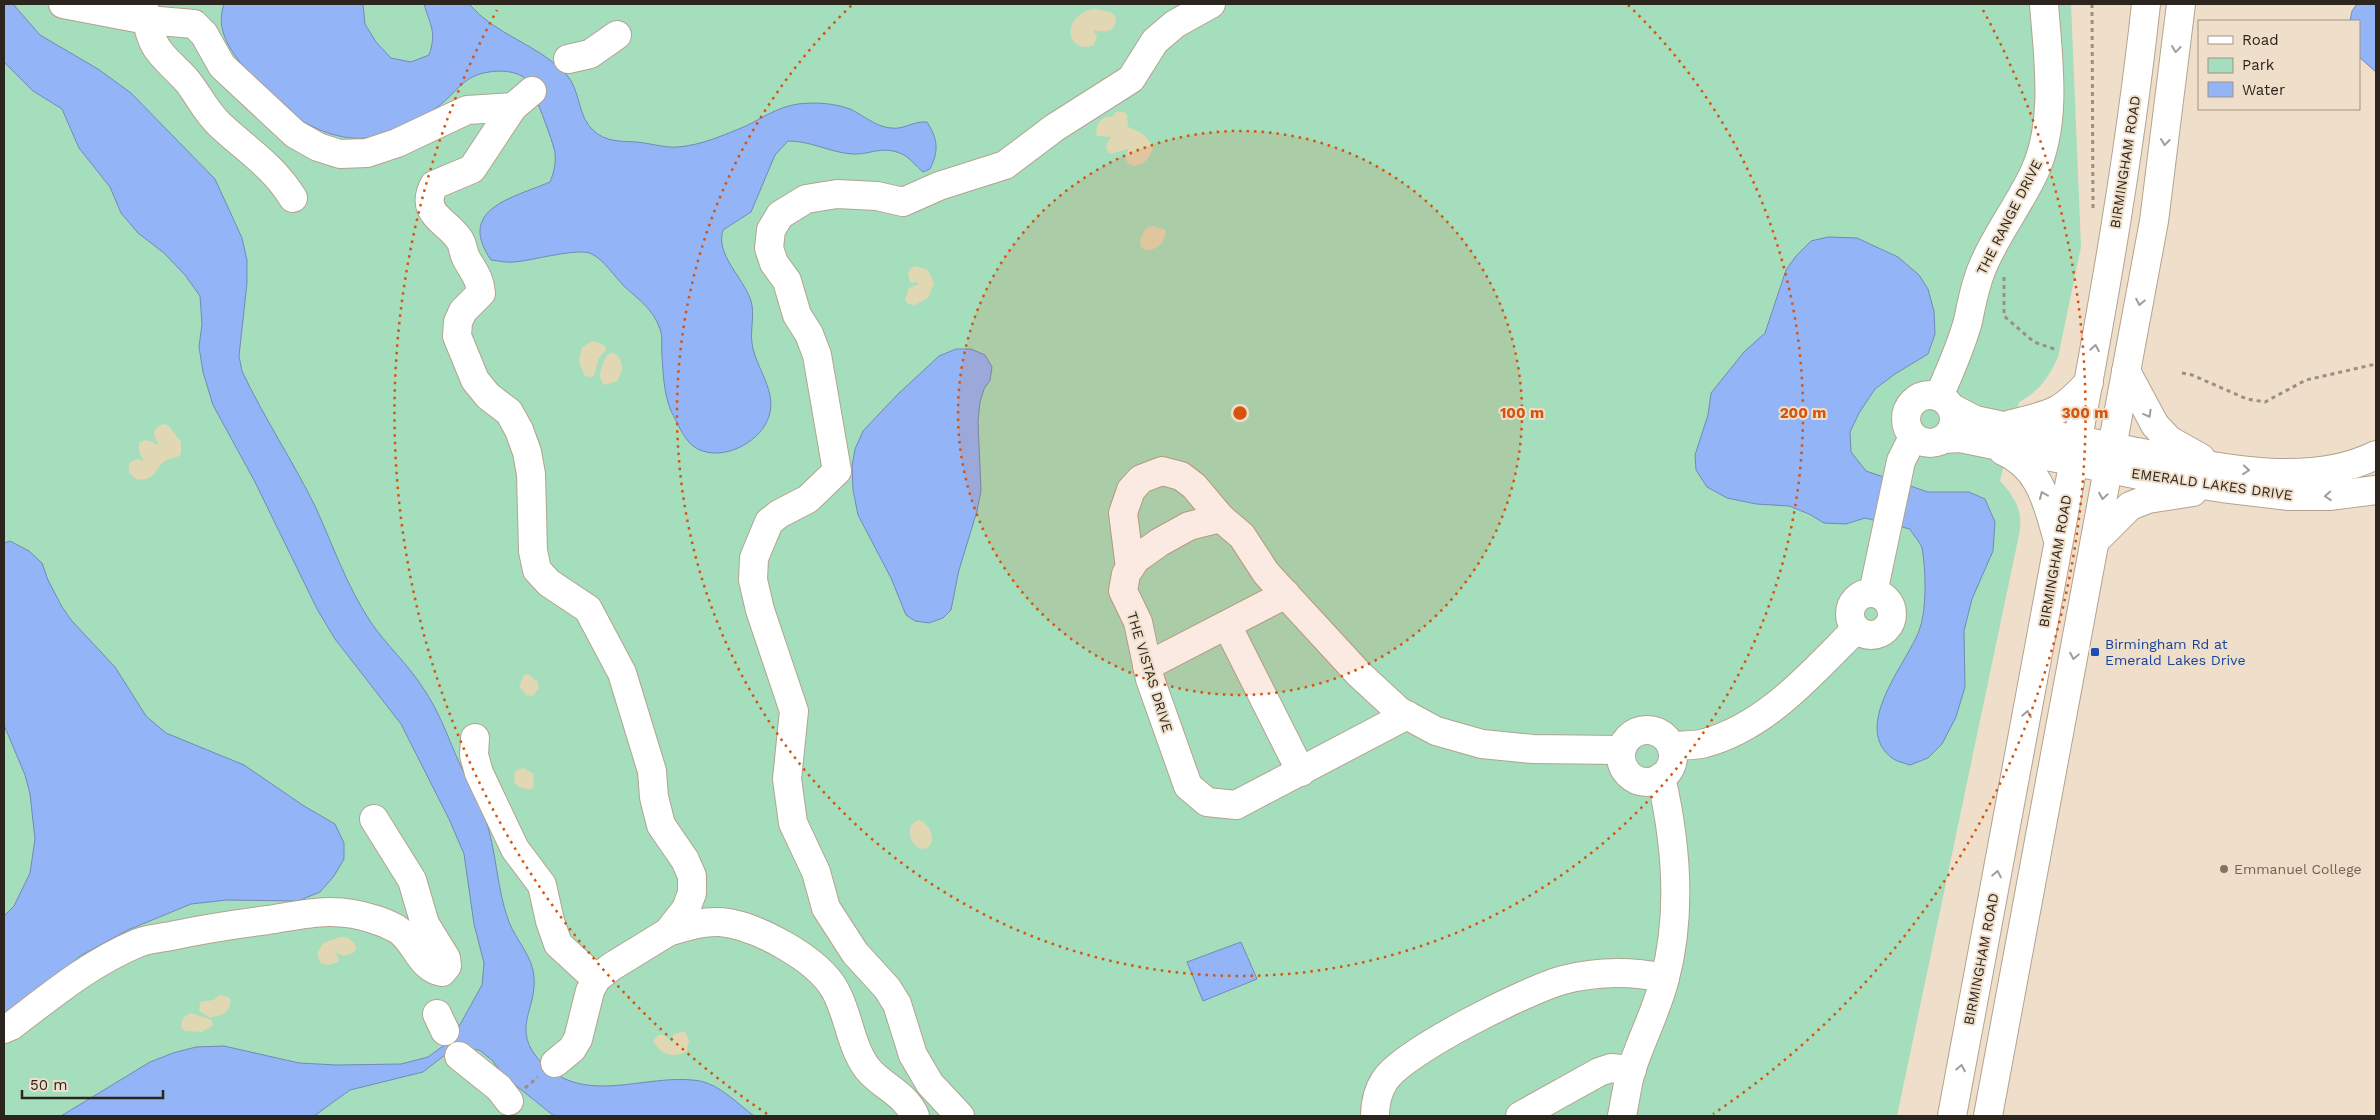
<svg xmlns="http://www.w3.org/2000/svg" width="2380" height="1120" viewBox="0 0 2380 1120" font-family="'Work Sans',sans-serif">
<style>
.green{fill:#a4debc}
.sand{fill:#e1d7b2}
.water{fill:#93b4f6;stroke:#7489b5}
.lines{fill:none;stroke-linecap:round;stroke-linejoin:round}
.minor-casing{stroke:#b3a38f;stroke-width:30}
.path{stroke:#9b8f80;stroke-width:3;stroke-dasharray:4 4;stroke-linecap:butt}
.minor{stroke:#fff;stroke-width:28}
.oneway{stroke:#a09d9a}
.ring{fill:none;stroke:#d5540e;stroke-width:2.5;stroke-dasharray:2.5 5}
.transit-dot{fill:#1a4fb4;stroke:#efdec9;stroke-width:2}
.education-dot{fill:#8d6e63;stroke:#efdec9;stroke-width:2}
.labels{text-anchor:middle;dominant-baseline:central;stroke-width:4;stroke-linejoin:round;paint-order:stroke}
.street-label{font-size:14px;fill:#2c251e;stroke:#efdec9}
.transit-label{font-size:14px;fill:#164399;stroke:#efdec9;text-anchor:start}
.education-label{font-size:14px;fill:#785e54;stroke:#efdec9;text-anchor:start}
.centre{fill:#d5540e;stroke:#efdec9;stroke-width:2.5}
.ring-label{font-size:15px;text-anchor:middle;font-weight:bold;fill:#d5540e;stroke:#efdec9;stroke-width:4;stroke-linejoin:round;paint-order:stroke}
</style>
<rect width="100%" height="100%" fill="#efdec9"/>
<path class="green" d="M4,4H2071L2081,247L2058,357C2049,377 2039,392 2019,402L2000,481C2014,496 2022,509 2020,530L1897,1116H4Z"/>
<g class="sand">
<path d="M1093,9L1111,12L1116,17C1117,34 1103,32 1093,30L1097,36L1094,45C1068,56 1058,17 1093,9Z"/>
<path d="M1116,112H1124L1127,115L1128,127C1140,131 1147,136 1153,147C1150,159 1146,162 1135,166L1128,163L1126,159L1128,149L1110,154L1106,149L1107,143L1111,137L1097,136C1095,127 1098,122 1105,117H1112Z"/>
<path d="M1154,226L1166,230C1165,243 1158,250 1145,250L1141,247L1140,239L1146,228Z"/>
<path d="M915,266L928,270L934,283L928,298L915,305L908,304L905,300L909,288L919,284L917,282L910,283L908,274L910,269Z"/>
<path d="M593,341L604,345L606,350L599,358L594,376L589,377L584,375L579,361L582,347Z"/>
<path d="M611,353L616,354C624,363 624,371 617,381L605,385C595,377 603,366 606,356Z"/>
<path d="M163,424L168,425L181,442V454C177,459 173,457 167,460C154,466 157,483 136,479L129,473V463L137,459L144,461L139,452V443C147,437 151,442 159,445C154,437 150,429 163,424Z"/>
<path d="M528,674L537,681L539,688L533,696L526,695L519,686L524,675Z"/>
<path d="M523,768L533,773L534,786L531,790L519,787L514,782L515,771Z"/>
<path d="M920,820C928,824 937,837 929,846C916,859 898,824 920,820Z"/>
<path d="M340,937H347L355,944L356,949L353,953L343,956L335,952L339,959L338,962L328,965L321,963L317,954L323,943Z"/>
<path d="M221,995L230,998C233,1012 220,1017 209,1017L199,1011L200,1002L213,1000Z"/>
<path d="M191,1013L212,1020L213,1026L201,1032L185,1031L181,1027C182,1019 183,1016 191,1013Z"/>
<path d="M680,1032H685L689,1040L687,1051C673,1059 661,1055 653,1041L658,1035H664L673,1043V1035Z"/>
</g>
<g class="water">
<path d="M4,4H13L40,35L98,69L131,93L215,179L242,238L247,260V283L239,356L242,371C264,418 293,461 316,508C333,546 347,586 370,621C386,645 408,664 423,688C439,711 447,735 458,760C466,779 477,796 484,815C497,849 496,888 509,922C516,940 533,957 534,977C537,1010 510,1029 541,1062C586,1108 646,1072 700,1081C720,1085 738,1104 754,1116H554L504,1076L492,1060L479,1050L467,1049L450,1051L423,1072L350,1090L314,1116H61L150,1062L173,1053L196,1047L224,1046L299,1063L337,1065L401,1064L428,1057L443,1046L457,1030L482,985L484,963L474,924L464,854L449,819L401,724L335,639L317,609L255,482L213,405L203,372L199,347L202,324L200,296L185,275L164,253L138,233L121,213L110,187L79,148L62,109L33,91L4,62Z"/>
<path d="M224,4H363L365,24L376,42L391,58L411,62L429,55C437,32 430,25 424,4H469C495,35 538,44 566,74C581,90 577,117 594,131C606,142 621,141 636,142C650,143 664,148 678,147C702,145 724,135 746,126C764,117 778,107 798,104C816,102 833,103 850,109C863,115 876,127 891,128C904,130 912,121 927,122C938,139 939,151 930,169L923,172C917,167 909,157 902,154C882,145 870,155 852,154C828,152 812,141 788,141L775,155L751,212L723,230C715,255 744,278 751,301C755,314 750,330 752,343C755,368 779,392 768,419C758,445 717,464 693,446C683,438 677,422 671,411C664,394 663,374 662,355C661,347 663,336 660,329C653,309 639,300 624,286C613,275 606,262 592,254C579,247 531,261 514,262C507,263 499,261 491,260C456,209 512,198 550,182C554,172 556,164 555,153C554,144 532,85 526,79C517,71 501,70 489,72C463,76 459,90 440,105C396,139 355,151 304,122C296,117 289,108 282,102C271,93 259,85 250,74C233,55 214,31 224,4Z"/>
<path d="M2357,4H2376V72L2359,57V21H2350L2352,11Z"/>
<path d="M1828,237L1857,238L1898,257L1919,275L1928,289L1934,311L1935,334L1928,354L1895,374L1875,389L1859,413L1850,432L1851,452L1866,471L1928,492H1969L1985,499L1995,522L1993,551L1972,599L1964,631L1965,687L1956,717L1942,744L1928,758L1910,765C1905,763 1897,762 1892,758C1851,727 1906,664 1919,631C1927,611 1926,570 1922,548C1920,542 1913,535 1910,529L1865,518L1846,524L1824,523L1809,514L1789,506L1756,504L1727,498L1707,487L1696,470L1695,455L1708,415L1711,393L1744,352L1765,333L1786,270L1796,256L1811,241Z"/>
<path d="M956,349H971L985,355L992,367L990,380L984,389L980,402L978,421L981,491L977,511L959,570L951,610L943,618L929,623L915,621L906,615L891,578L858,515L853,490L852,466L855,449L863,431L898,394L939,356Z"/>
<path d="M10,541L29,551L42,563L48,580L62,607L72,621L115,667L146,716L166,733L244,765L304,806L335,824L344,843V859L334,876L320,892L298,901L227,900L191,904L128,930L80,956L59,976L4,1021V916L14,906L30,873L35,839L30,794L25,775L4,725V543Z"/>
<path d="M1241,942L1257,979L1203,1001L1187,962Z"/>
</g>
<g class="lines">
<g class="minor-casing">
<g id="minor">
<path d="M63,4L147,20L194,24L204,34L222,66L295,134L318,147L340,154L367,153L397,143L467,110L513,107L472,169L434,185C419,214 446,220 459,239C463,244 463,252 466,258C473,271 480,278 481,293L463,311L458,322L457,336L475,380L488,396L509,412L519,430L527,452L531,474L533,551L537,570L549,583L588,609L622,673L652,771L654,797L661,825L685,860L692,876V893L686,909L668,932L611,967L596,979L558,944L550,921L542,885L515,849L479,773L474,755L475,738"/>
<path d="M143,4C147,19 149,39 159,51C167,62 179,71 188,82C199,96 206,112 220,125C247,150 273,166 293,198"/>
<path d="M568,59L590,54L617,35"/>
<path d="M513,107L532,91"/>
<path d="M2126,371L2155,425L2169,440L2201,458"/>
<circle cx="1930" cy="419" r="24"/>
<path d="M1939,396C1950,371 1961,347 1968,321C1972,302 1975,284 1983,266C1997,233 2019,205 2034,173C2058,122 2048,58 2044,4"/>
<path d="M1952,408L1975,420L2003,426C2048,434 2092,443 2137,452C2211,466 2306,490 2376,455"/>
<path d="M2011,424C2052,414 2060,414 2089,382"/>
<path d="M1944,439L1960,438L2144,476L2222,488L2289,496H2329L2376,490"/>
<path d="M2003,451C2040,467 2047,502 2057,537"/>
<path d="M1221,518L1189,526L1160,542L1136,559L1126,574L1123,591L1138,622L1150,679L1188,786L1207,802L1236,805L1407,715"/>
<path d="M2095,541L2130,506L2148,499L2193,492"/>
<path d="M1130,568L1123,513L1131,490L1141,479L1162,471L1181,476L1194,486L1221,518L1242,536L1266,573L1359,674L1399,711L1436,731L1482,744L1533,749L1621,750"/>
<circle cx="1871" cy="614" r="21"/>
<path d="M1873,593L1901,461L1913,437"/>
<path d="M1227,625L1301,772"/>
<path d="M1147,666L1286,594"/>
<circle cx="1647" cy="756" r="26"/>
<path d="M1671,746C1682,745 1695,746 1705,743C1767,726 1812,673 1856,629"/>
<path d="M668,932C685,927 702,921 720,922C756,925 818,959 835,990C849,1015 850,1045 867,1068C882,1087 905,1093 915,1116"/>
<path d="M437,1014L445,1031"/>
<path d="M4,1029L11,1026C52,995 90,963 138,943C148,939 160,938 171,936C203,929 236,924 268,920C307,914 334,906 373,919C380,921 390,925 397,929C416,941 419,968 442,972L447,966L446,958L425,924L412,880L374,819"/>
<path d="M459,1056L499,1088L509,1101"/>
<path d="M555,1063L572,1049L578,1039L590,991L596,979"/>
<path d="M960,1116L930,1084L913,1055L897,1004L887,988L855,953L826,908L816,872L793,823L787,779L794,711L760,610L753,580L754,558L769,522L779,514L808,499L837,471L817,355L809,334L797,315L787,281L774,263L769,248L771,230L780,215L806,199L837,194L877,196L903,202L939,186L1005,165L1054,128L1131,79L1155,41L1175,24L1211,4"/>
<path d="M1375,1116C1375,1103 1377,1092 1385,1080C1404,1051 1527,990 1563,980C1597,971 1631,971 1665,978"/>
<path d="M1520,1116L1599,1072L1611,1068L1632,1070"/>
<path d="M1622,1116C1625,1101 1627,1086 1631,1071C1641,1040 1657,1010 1665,978C1682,913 1676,842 1661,777"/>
<path d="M1952,1116C1991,910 2028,703 2067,497C2098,333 2128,170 2146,4"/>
<path d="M1988,1116L2154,221L2181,4"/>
</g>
</g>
<g class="path">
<path d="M2092,4L2093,209"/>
<path d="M2004,277V316L2034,342L2057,350"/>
<path d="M2182,373L2192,375L2247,399L2265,402L2306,380L2376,364"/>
<path d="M525,1088L538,1077"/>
</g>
<use href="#minor" class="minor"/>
</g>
<defs><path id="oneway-chevron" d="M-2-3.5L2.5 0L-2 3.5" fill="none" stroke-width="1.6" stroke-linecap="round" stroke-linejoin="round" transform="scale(1.25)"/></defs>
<g class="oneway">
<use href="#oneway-chevron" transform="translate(2176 49) rotate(96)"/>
<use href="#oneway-chevron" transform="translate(2165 142) rotate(96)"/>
<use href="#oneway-chevron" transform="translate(2140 302) rotate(101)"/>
<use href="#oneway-chevron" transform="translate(2095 348) rotate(-80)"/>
<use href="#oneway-chevron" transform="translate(2148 414) rotate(61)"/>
<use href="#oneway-chevron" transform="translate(2246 470) rotate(5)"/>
<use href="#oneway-chevron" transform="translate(2043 495) rotate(-113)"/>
<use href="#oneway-chevron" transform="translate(2103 496) rotate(99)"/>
<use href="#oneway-chevron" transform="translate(2328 496) rotate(176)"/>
<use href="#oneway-chevron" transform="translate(2074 656) rotate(101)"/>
<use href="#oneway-chevron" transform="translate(2027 714) rotate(-80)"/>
<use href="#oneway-chevron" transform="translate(1997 874) rotate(-79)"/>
<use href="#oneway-chevron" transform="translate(1961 1068) rotate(-79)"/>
</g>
<circle cx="1240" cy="413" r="282" fill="#d5540e" fill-opacity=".12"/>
<g class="ring">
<circle cx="1240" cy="413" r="282"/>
<path d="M1628 5A563 563 0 1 1 852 5"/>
<path d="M767 1114A845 845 0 0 1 497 10M1983 10A845 845 0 0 1 1713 1114"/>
</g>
<rect class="transit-dot" x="2090" y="647" width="10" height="10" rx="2.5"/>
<circle class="education-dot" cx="2224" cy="869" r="5"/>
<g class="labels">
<g class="street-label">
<text transform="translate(2125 162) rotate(-81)">BIRMINGHAM ROAD</text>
<text transform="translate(2009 217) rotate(-63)">THE RANGE DRIVE</text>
<text transform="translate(2212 484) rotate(8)">EMERALD LAKES DRIVE</text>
<text transform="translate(2055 561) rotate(-80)">BIRMINGHAM ROAD</text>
<text transform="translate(1150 672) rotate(73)">THE VISTAS DRIVE</text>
<text transform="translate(1981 959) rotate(-79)">BIRMINGHAM ROAD</text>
</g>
<g class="transit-label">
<text x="2105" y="644">Birmingham Rd at<tspan x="2105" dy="16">Emerald Lakes Drive</tspan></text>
</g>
<g class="education-label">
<text x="2234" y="869">Emmanuel College</text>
</g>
</g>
<circle cx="1240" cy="413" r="8" class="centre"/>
<g class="ring-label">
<text x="1522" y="418">100 m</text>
<text x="1803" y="418">200 m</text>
<text x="2085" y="418">300 m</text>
</g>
<rect width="2380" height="1120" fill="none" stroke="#2c251e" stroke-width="10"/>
<rect x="2198" y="20" width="162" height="90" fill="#efdec9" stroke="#a19485"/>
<rect x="2208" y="36" width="25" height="8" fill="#ffffff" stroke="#a19485"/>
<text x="2242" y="45" font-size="15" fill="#2c251e">Road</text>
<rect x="2208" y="58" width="25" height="15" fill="#a4debc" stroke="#a19485"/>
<text x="2242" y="70" font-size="15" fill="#2c251e">Park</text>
<rect x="2208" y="82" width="25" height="15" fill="#93b4f6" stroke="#a19485"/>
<text x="2242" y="95" font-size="15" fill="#2c251e">Water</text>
<path d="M22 1090v8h141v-8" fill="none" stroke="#2c251e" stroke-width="2.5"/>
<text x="30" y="1090" font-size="15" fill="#2c251e" stroke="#efdec9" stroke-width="4" paint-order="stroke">50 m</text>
</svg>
